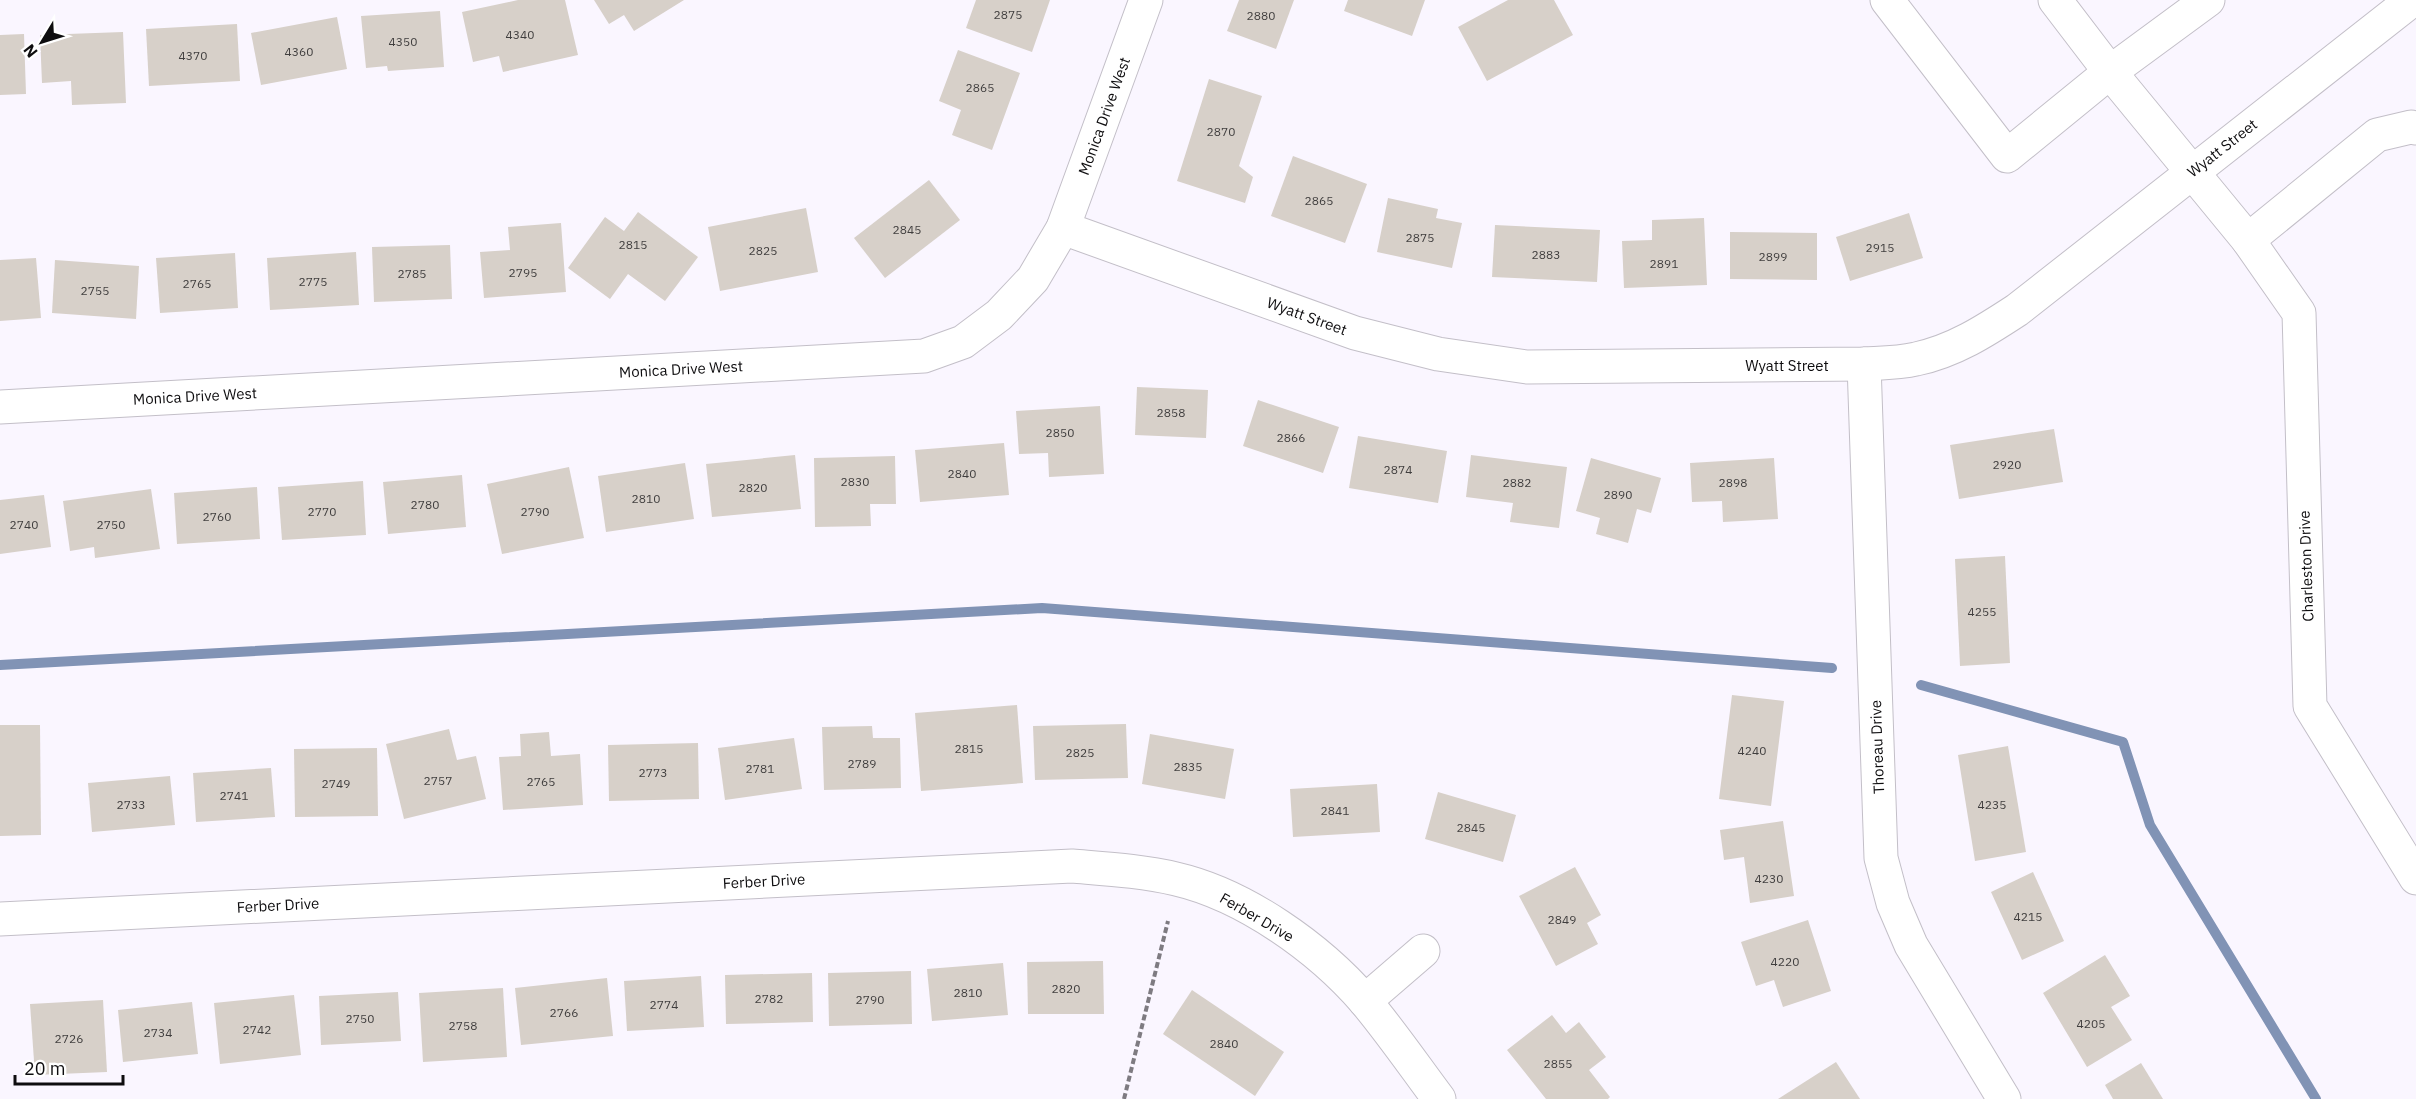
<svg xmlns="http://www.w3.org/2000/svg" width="2416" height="1099" viewBox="0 0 2416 1099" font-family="'IBM Plex Sans',sans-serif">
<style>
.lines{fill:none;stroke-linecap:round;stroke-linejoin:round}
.stream{stroke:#8193b5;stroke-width:10}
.building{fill:#d7d0c9}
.minor-casing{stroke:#c3bfc8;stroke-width:35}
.path{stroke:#7e7b81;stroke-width:4;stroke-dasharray:6 3;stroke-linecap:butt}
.minor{stroke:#fff;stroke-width:33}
.labels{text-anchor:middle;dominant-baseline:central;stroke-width:4.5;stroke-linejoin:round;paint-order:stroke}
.number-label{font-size:12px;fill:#403e3e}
.street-label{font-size:15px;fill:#0e0d0f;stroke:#fff}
</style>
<rect width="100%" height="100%" fill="#faf6ff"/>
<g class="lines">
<g class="stream">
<path d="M0,665L1042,608L1832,668"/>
<path d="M1921,685L2123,742L2150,825L2316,1099"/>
</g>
</g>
<g class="building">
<path d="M518,0H565L578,55L503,72L499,56L473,62L462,12Z"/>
<path d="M594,0H684L634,31L624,15L609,24Z"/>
<path d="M976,0H1050L1032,52L966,28Z"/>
<path d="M1239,0H1294L1276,49L1227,31Z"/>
<path d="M1348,0H1425L1412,36L1344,11Z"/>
<path d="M1508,0H1554L1573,35L1487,81L1458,27Z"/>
<path d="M440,11L444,67L388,71L387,66L366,68L361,16Z"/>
<path d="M337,17L347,69L261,85L251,33Z"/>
<path d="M237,24L240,81L149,86L146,29Z"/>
<path d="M123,32L126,103L72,105L71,81L42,83L40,35Z"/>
<path d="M24,34L26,94L0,95V35Z"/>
<path d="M958,50L1020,73L992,150L952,135L961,110L939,101Z"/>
<path d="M1209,79L1262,96L1239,166L1253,177L1245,203L1177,181Z"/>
<path d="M1293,156L1367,184L1345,243L1271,216Z"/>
<path d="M929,180L960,220L885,278L854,238Z"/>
<path d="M1388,198L1438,209L1436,218L1462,223L1452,268L1377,252Z"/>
<path d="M806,208L818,272L720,291L708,227Z"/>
<path d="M638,212L698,257L665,301L628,274L610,299L568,268L605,217L624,231Z"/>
<path d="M1909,213L1923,258L1850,281L1836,237Z"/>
<path d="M1704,218L1707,285L1624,288L1622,241L1652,240V220Z"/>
<path d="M561,223L566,292L484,298L480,252L510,250L508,227Z"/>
<path d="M1495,225L1600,230L1597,282L1492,277Z"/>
<path d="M1730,232L1817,233V280L1730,279Z"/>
<path d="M450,245L452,299L374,302L372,247Z"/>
<path d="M356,252L359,305L270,310L267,258Z"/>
<path d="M235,253L238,308L160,313L156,258Z"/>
<path d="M36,258L41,318L0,321V260Z"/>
<path d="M55,260L139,266L136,319L52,313Z"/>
<path d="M1137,387L1208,390L1206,438L1135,435Z"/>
<path d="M1258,400L1339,427L1323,473L1243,446Z"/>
<path d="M1100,406L1104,474L1049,477L1048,453L1019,454L1016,411Z"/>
<path d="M2054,429L2063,482L1959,499L1950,445Z"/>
<path d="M1358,436L1447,451L1438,503L1349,488Z"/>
<path d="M1004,443L1009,495L920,502L915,450Z"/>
<path d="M795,455L801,509L712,517L706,464Z"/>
<path d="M1471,455L1567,467L1559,528L1510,522L1513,503L1466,497Z"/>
<path d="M895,456L896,504H870L871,526L815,527L814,458Z"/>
<path d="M1591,458L1661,478L1651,513L1637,509L1628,543L1596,534L1600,518L1576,511Z"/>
<path d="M1774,458L1778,519L1723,522L1722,501L1692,502L1690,463Z"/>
<path d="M685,463L694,519L606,532L598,476Z"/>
<path d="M569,467L584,538L502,554L487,484Z"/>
<path d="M462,475L466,527L388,534L383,482Z"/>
<path d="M363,481L366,535L282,540L278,487Z"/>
<path d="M257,487L260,539L177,544L174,493Z"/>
<path d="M151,489L160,549L95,558L94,547L70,551L63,501Z"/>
<path d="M44,495L51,547L0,554V500Z"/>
<path d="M2005,556L2010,663L1960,666L1955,559Z"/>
<path d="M1732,695L1784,701L1771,806L1719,799Z"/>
<path d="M1017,705L1023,783L921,791L915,713Z"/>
<path d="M1126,724L1128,778L1035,780L1033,726Z"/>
<path d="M0,725H40L41,835L0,836Z"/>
<path d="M872,726L873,738H900L901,788L824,790L822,727Z"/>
<path d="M449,729L457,760L476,756L486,799L404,819L386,744Z"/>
<path d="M549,732L551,756L580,754L583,805L503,810L499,757L521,756L520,734Z"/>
<path d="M1150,734L1234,749L1225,799L1142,784Z"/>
<path d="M794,738L802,789L725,800L718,748Z"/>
<path d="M698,743L699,799L609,801L608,745Z"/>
<path d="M2008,746L2026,852L1975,861L1958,755Z"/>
<path d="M377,748L378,816L295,817L294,749Z"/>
<path d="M271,768L275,817L196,822L193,773Z"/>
<path d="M170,776L175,825L92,832L88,783Z"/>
<path d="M1377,784L1380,832L1293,837L1290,789Z"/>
<path d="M1438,792L1516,815L1503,862L1425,839Z"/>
<path d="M1783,821L1794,896L1750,903L1744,857L1724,860L1720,830Z"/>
<path d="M1575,867L1601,915L1587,923L1598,944L1556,966L1519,896Z"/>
<path d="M2033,872L2064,941L2022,960L1991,892Z"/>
<path d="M1808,920L1831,991L1783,1007L1774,980L1756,986L1741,942Z"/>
<path d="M2105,955L2130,996L2111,1007L2132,1040L2087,1067L2043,993Z"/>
<path d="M1103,961L1104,1014H1028L1027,962Z"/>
<path d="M1003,963L1008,1015L932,1021L927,969Z"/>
<path d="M911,971L912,1024L829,1026L828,973Z"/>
<path d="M812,973L813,1022L726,1024L725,975Z"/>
<path d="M701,976L704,1027L627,1031L624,981Z"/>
<path d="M607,978L613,1036L521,1045L515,988Z"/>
<path d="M503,988L507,1057L423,1062L419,993Z"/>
<path d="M1192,990L1284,1052L1255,1096L1163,1034Z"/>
<path d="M398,992L401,1041L321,1045L319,996Z"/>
<path d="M294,995L301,1055L220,1064L214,1003Z"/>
<path d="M103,1000L107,1072L35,1075L30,1004Z"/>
<path d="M192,1002L198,1054L123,1062L118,1010Z"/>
<path d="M1552,1015L1566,1033L1579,1022L1606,1057L1589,1070L1610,1097L1608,1099H1546L1507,1050Z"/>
<path d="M1836,1062L1860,1099H1778Z"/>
<path d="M2141,1063L2163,1099H2113L2105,1085Z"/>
</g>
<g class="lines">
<g class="minor-casing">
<g id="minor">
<path d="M1887,0L2007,156L2110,72L2208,0"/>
<path d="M2055,0L2110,72L2248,240L2299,313L2310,706L2416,878"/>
<path d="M1063,228L1355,333L1438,354L1527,367L1864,364C1881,363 1899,363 1916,359C1954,351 1985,331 2017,310L2412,0"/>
<path d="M2248,240L2377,135L2411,127L2416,128"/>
<path d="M1864,364L1881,858L1893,903L1911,945L2004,1099"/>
<path d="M0,407L924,356L963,342L999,315L1033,279L1063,228L1146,0"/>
<path d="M0,919L1072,866C1107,869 1142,871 1176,879C1245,895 1319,948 1365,1001C1391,1032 1415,1067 1439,1099"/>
<path d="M1365,1001L1423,951"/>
</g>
</g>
<path class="path" d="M1124,1099L1168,921"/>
<use href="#minor" class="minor"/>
</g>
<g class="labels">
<g class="number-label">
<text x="1008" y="14">2875</text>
<text x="1261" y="15">2880</text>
<text x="520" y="34">4340</text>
<text x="403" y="41">4350</text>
<text x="299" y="51">4360</text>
<text x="193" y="55">4370</text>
<text x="980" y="87">2865</text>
<text x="1221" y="131">2870</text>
<text x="1319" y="200">2865</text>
<text x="907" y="229">2845</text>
<text x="1420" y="237">2875</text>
<text x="633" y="244">2815</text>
<text x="1880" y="247">2915</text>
<text x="763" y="250">2825</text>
<text x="1546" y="254">2883</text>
<text x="1773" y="256">2899</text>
<text x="1664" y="263">2891</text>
<text x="523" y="272">2795</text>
<text x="412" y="273">2785</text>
<text x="313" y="281">2775</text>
<text x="197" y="283">2765</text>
<text x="95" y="290">2755</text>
<text x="1171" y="412">2858</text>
<text x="1060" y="432">2850</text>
<text x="1291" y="437">2866</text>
<text x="2007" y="464">2920</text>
<text x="1398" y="469">2874</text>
<text x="962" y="473">2840</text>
<text x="855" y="481">2830</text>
<text x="1517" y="482">2882</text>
<text x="1733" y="482">2898</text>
<text x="753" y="487">2820</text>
<text x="1618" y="494">2890</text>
<text x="646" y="498">2810</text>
<text x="425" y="504">2780</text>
<text x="322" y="511">2770</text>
<text x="535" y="511">2790</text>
<text x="217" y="516">2760</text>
<text x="24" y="524">2740</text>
<text x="111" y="524">2750</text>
<text x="1982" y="611">4255</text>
<text x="969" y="748">2815</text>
<text x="1752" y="750">4240</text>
<text x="1080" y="752">2825</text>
<text x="862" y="763">2789</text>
<text x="1188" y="766">2835</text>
<text x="760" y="768">2781</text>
<text x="653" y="772">2773</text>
<text x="438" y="780">2757</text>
<text x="541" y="781">2765</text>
<text x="336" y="783">2749</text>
<text x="234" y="795">2741</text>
<text x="131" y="804">2733</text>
<text x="1992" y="804">4235</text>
<text x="1335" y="810">2841</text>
<text x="1471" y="827">2845</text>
<text x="1769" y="878">4230</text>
<text x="2028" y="916">4215</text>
<text x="1562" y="919">2849</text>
<text x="1785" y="961">4220</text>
<text x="1066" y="988">2820</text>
<text x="968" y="992">2810</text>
<text x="769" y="998">2782</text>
<text x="870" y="999">2790</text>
<text x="664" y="1004">2774</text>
<text x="564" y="1012">2766</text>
<text x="360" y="1018">2750</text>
<text x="2091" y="1023">4205</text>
<text x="463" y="1025">2758</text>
<text x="257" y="1029">2742</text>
<text x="158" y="1032">2734</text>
<text x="69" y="1038">2726</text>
<text x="1224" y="1043">2840</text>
<text x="1558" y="1063">2855</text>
</g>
<g class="street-label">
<text transform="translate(1104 116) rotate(-70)">Monica Drive West</text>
<text transform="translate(2222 148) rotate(-38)">Wyatt Street</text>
<text transform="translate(1307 316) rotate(20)">Wyatt Street</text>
<text x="1787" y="365">Wyatt Street</text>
<text transform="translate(681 369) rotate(-3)">Monica Drive West</text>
<text transform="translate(195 396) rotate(-3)">Monica Drive West</text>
<text transform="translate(2306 566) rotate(-92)">Charleston Drive</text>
<text transform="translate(1877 747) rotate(-92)">Thoreau Drive</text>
<text transform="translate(764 881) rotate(-3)">Ferber Drive</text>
<text transform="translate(278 905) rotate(-3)">Ferber Drive</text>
<text transform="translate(1257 917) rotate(30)">Ferber Drive</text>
</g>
</g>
<g transform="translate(42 42) rotate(232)" stroke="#ffffff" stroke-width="4.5" paint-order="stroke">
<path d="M0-4.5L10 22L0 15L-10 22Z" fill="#0e0d0f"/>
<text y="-9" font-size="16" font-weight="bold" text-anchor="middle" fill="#0e0d0f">N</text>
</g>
<path d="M15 1075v9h108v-9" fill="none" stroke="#0e0d0f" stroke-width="3"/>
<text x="24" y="1075" font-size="18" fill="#0e0d0f" stroke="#ffffff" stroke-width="4.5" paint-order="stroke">20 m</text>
</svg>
